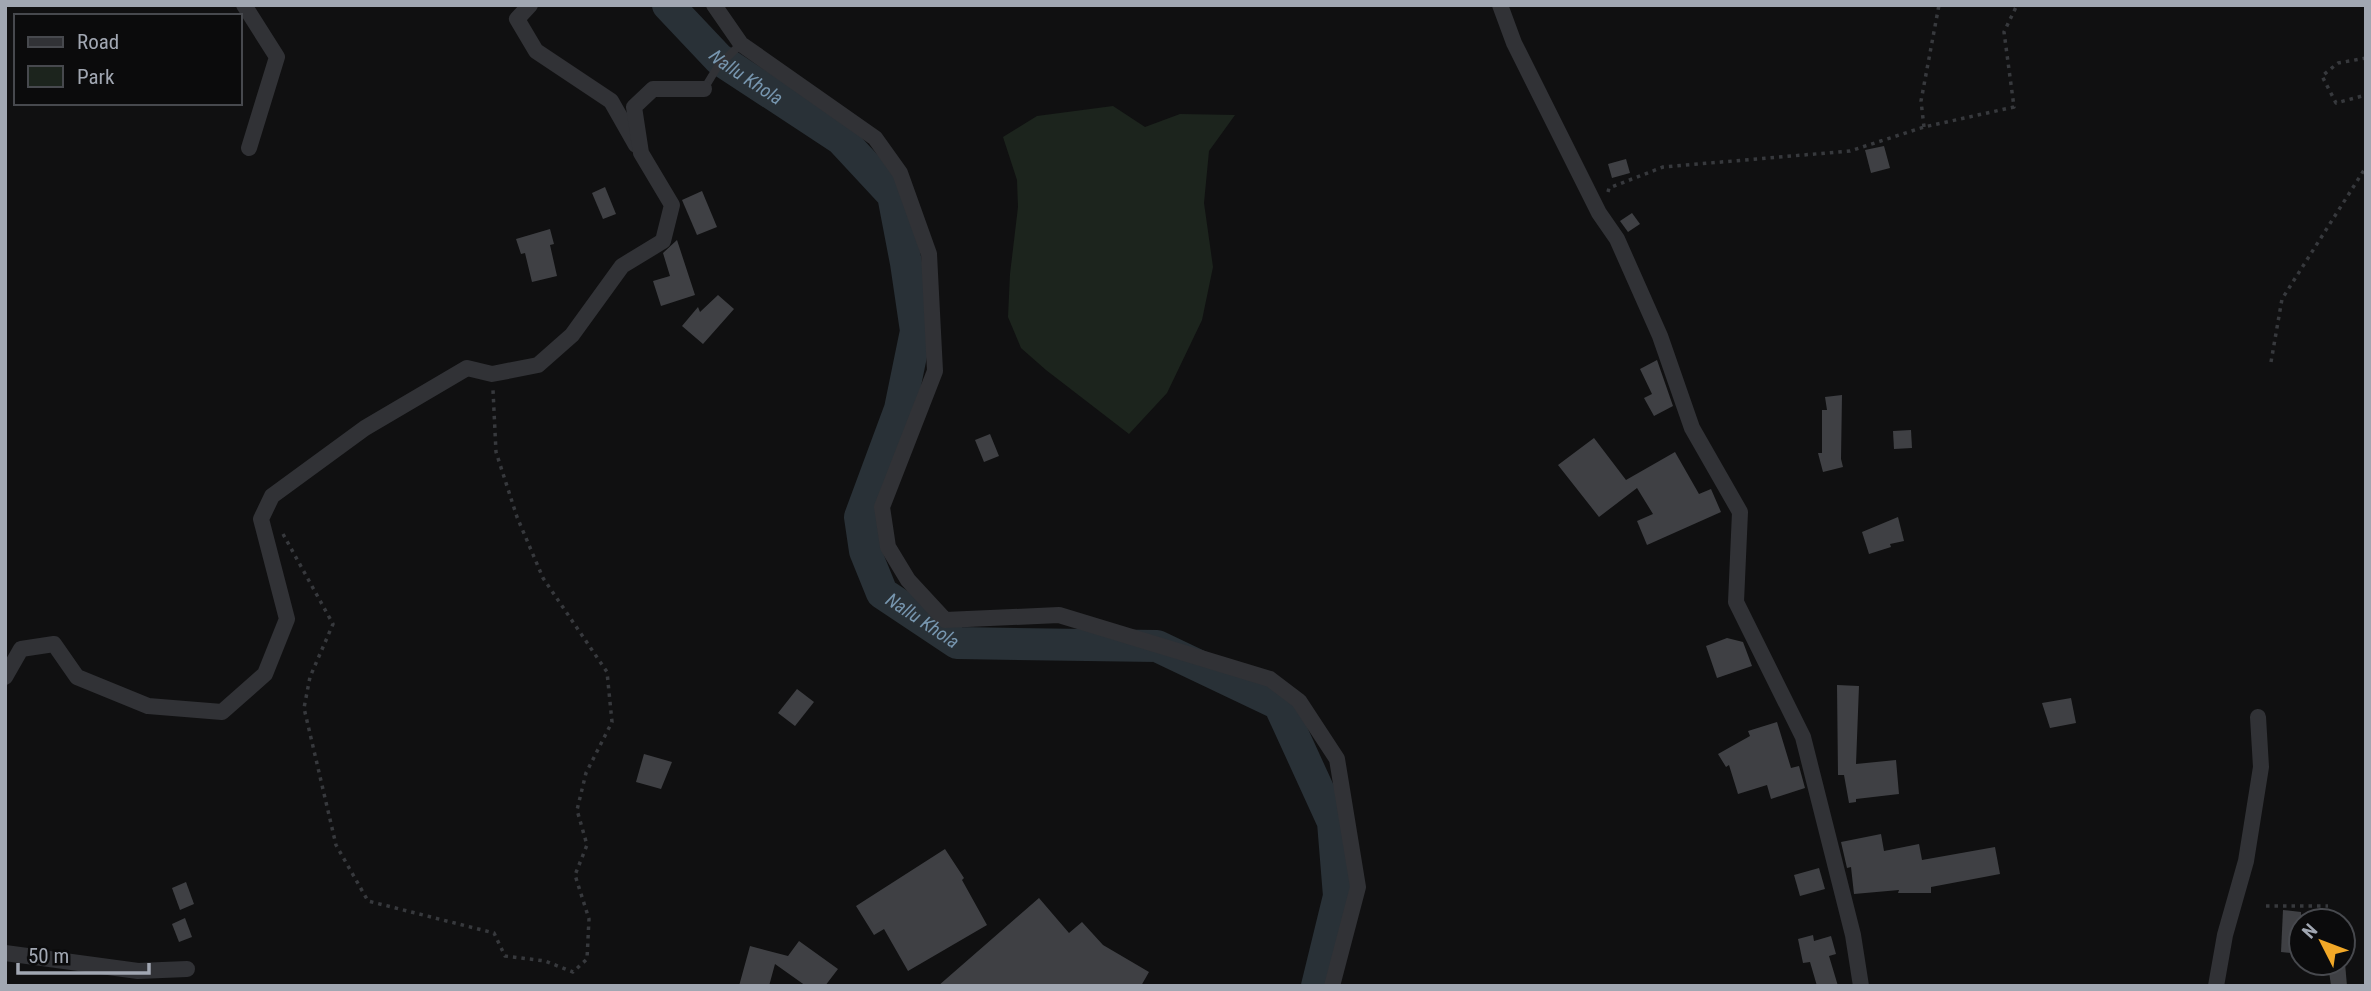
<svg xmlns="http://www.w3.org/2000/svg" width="2371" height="991" viewBox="0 0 2371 991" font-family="'Roboto Condensed',sans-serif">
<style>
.green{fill:#1c241d}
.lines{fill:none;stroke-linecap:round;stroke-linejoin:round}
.river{stroke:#293137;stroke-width:32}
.building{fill:#3f4044}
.path{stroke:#37393d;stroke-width:3.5;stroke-dasharray:3.5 5;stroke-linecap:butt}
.service{stroke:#313236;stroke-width:8}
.minor{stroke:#313236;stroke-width:16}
.labels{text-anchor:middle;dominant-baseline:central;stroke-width:5;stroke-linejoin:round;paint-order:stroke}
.water-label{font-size:19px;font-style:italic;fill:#7796af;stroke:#0b0b0c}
</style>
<rect width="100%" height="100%" fill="#101011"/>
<path class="green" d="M1113,106L1145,127L1180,114L1235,115L1209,151L1204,203L1213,267L1202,320L1167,393L1129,434L1046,370L1021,348L1008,317L1010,274L1018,207L1017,180L1003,137L1037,116Z"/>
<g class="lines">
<path class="river" id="s1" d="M668,5L719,59L841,139L893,195L906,263L916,331L900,409L860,517L865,551L882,593L957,643L1157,646L1279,704L1333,822L1339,896L1317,986"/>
</g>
<g class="building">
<path d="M1884,146L1890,168L1871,173L1865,150Z"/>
<path d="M1626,159L1630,173L1612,178L1608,164Z"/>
<path d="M605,187L616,214L603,219L592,193Z"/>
<path d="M702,191L717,227L697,235L682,200Z"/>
<path d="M1632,213L1640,224L1628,232L1620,221Z"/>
<path d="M550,229L554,244L550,245L557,276L532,282L525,253L521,254L516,239Z"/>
<path d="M677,240L695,295L661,306L653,281L670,276L663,253Z"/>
<path d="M718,295L734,309L703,344L682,326L698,307L700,312Z"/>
<path d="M1657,360L1673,406L1654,416L1644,398L1652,394L1640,369Z"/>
<path d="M1842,395L1841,459L1843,467L1823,472L1818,453H1822V410H1827L1825,397Z"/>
<path d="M1911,430L1912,448L1894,449L1893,431Z"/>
<path d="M990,434L999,456L984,462L975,440Z"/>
<path d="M1594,438L1626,480L1675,452L1699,494L1711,489L1721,512L1647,545L1637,521L1653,514L1637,488L1599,517L1558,465Z"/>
<path d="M1898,517L1904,541L1890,544L1891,547L1869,554L1862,532Z"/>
<path d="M1727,638L1743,642L1752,666L1717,678L1706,646Z"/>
<path d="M1837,685L1859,686L1856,764L1896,760L1899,794L1856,799V802L1849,803L1844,775H1838Z"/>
<path d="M797,689L814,702L795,726L778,713Z"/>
<path d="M2071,698L2076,723L2050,728L2042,703Z"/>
<path d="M1777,722L1791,768L1799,766L1805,788L1771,799L1767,785L1738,794L1729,765L1726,767L1718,754L1750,736L1748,731Z"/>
<path d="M644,754L672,762L661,789L636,782Z"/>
<path d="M1881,834L1884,851L1919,844L1922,860L1995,847L2000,874L1931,887V893H1898L1899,890L1854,894L1851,867L1847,868L1841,842Z"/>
<path d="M945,849L964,878L962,880L987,925L908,971L884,929L874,935L856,906Z"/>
<path d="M1819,868L1825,889L1800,896L1794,875Z"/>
<path d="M186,882L194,904L180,910L172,888Z"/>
<path d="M1039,898L1069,933L1082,922L1103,945L1149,972L1141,986H938Z"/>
<path d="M2283,910L2301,912V954L2281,952Z"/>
<path d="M185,918L192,937L179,942L172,924Z"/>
<path d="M1813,935L1814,941L1831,936L1836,954L1829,956L1838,986H1817L1810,962L1803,963L1798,939Z"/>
<path d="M799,941L838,969L825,986H806L775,964L769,986H739L750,946L788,956Z"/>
<path d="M2328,963H2345L2347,986H2331Z"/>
</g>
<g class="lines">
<g class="path">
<path d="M2366,58L2338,63L2322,76L2336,103L2366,95"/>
<path d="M1924,127L1921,101L1939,5"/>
<path d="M1608,192L1609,188L1663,167L1850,151L1924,127L2014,107L2004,32L2017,5"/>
<path d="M2271,362L2282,299L2366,167"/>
<path d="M283,534L333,624L310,677L304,708L336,845L368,901L494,933L505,956L545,961L573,972L587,959L589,919L575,875L587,845L577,810L586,773L612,722L607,672L543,578L517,517L496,452L493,390"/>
<path d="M2266,906H2328"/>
</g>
<path class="service" d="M704,89L718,66L741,44"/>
<g class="minor">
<path d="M244,5L277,57L249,148"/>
<path d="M530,5L517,19L536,51L611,101L636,145"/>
<path d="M714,5L741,44L875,138L900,173L929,254L935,371L882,507L888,547L908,580L945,620L1059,615L1270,679L1299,701L1337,759L1358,887L1332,986"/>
<path d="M1500,5L1514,43L1599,213L1617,239L1660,336L1692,428L1740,512L1736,602L1803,737L1853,935L1861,986"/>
<path d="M5,677L21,649L54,644L77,677L148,706L222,712L265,674L287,619L261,519L272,496L365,428L467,368L492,374L538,365L572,335L622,266L663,241L672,205L641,153L634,107L653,89H704"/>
<path d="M5,953L138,971L187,969"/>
<path d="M2216,986L2225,935L2246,861L2261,767L2258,717"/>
</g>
</g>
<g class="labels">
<g class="water-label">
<text stroke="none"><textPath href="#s1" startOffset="107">Nallu Khola</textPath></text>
<text stroke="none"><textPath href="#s1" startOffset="758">Nallu Khola</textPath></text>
</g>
</g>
<rect width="2371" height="991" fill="none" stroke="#a1a7b2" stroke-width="14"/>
<rect x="14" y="14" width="228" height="91" fill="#0b0b0c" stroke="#47494e" stroke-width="2"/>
<rect x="28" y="37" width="35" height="10" fill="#313236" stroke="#47494e" stroke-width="2"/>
<text x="77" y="49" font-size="21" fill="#a1a7b2">Road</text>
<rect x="28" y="66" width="35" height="21" fill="#1c241d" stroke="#47494e" stroke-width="2"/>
<text x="77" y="84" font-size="21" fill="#a1a7b2">Park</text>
<g transform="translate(2322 942) rotate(312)"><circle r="33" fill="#0b0b0c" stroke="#47494e" stroke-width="2"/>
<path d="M0-5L12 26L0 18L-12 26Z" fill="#f2a827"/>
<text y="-10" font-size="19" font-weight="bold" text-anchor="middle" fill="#a1a7b2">N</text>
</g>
<path d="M18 963v10h131v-10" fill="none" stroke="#a1a7b2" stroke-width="3.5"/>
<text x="28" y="963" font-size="21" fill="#a1a7b2" stroke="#0b0b0c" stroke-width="5" paint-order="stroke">50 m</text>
</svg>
